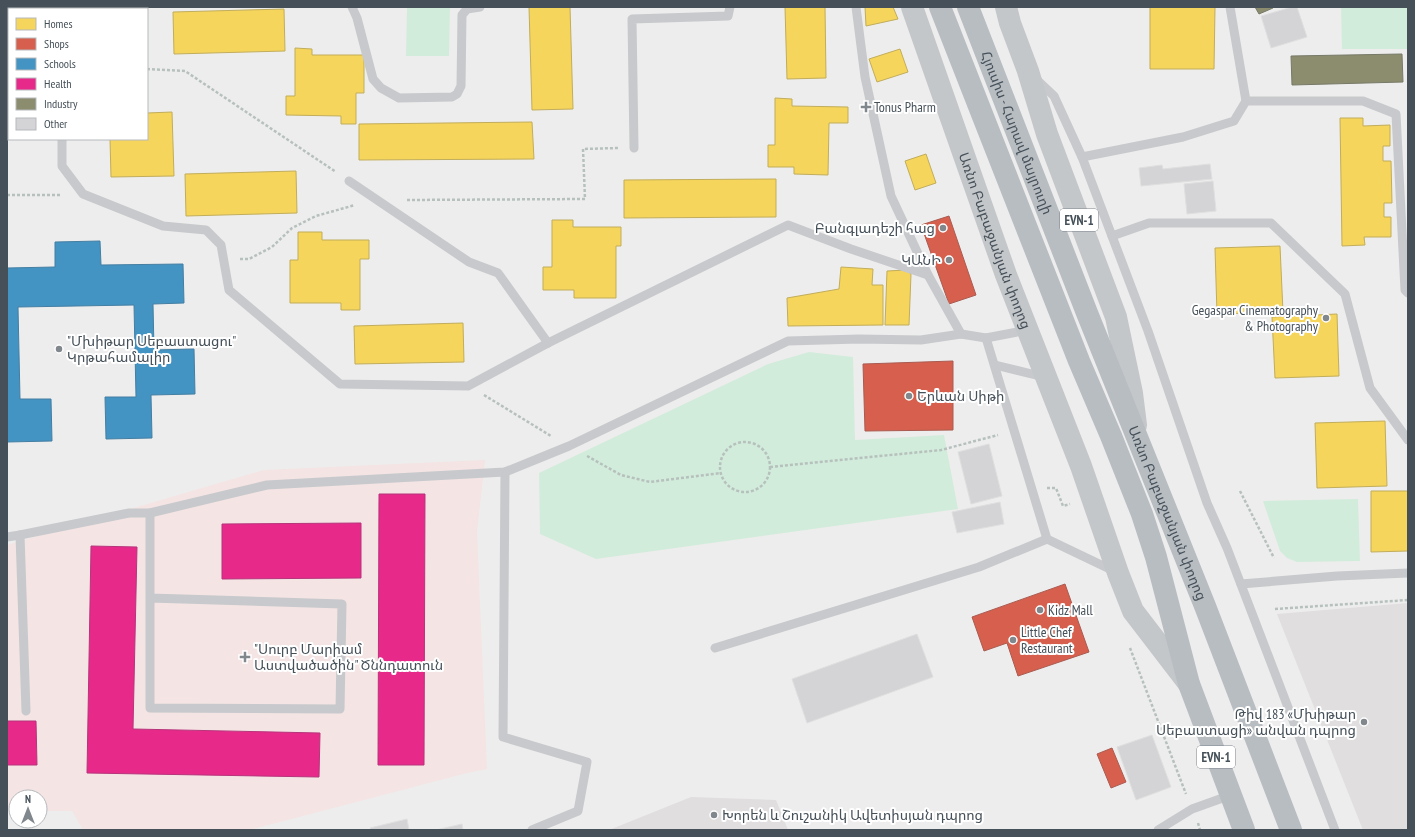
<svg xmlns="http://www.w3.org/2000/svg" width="1415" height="837" viewBox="0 0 1415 837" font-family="'PT Sans Narrow','Noto Sans Armenian',sans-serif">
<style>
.education{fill:#e0dedf}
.medical{fill:#f4e4e4}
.green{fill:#d2ecdb}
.homes{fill:#f6d55c;stroke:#c1ad5b}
.shops{fill:#d6604d;stroke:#aa5b51}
.schools{fill:#4393c3;stroke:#447fa3}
.health{fill:#e7298a;stroke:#b6357b}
.industry{fill:#8c8c6e;stroke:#777a68}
.building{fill:#d4d4d6;stroke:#dfdfe0}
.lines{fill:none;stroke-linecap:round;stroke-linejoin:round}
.path{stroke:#b6c1bd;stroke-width:2.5;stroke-dasharray:3 2;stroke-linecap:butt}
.lane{stroke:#c7c9cc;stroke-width:9}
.primary{stroke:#c4c7ca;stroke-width:22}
.highway{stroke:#b8bdc2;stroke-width:22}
.poi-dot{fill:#80878d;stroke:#fff;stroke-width:1.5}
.labels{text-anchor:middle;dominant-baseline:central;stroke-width:4;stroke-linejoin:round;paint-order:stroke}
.shield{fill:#fff;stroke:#7d848b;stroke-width:1}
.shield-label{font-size:13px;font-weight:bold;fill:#455059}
.poi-label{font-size:14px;fill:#455059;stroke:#fff;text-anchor:start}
.street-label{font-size:14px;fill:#455059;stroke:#fff}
</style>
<rect width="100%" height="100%" fill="#eeeded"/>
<g class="education">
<path d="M1408,603V830H1363L1277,614Z"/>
<path d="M691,797L776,800L788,830H609Z"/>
</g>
<path class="medical" d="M485,460L477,532L487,769L467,773L249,830H83L72,811H40V797H16V811H7V545L264,470Z"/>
<g class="green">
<path d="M407,7H450L449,56H406Z"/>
<path d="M1341,7H1408V49H1342Z"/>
<path d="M809,352L853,357L855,440L944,435L958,509L596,559L540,534L539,473L768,364Z"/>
<path d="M1358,499L1360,561L1297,562L1287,558L1280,551L1263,501Z"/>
</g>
<g class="homes">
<path d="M7,7H36L35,9H9V51L7,50Z"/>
<path d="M529,7H570L573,109L532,110Z"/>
<path d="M785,7H825L826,78L787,79Z"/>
<path d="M865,7H893L898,19L866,26Z"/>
<path d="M1150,7H1215L1214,69H1150Z"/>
<path d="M284,9L285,51L174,54L173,12Z"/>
<path d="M295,48L312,49V55H364V93H356V124H341V116L286,115V96H295Z"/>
<path d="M900,49L908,72L877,82L869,59Z"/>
<path d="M775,98L792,99V106L848,107V123H829L828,175L794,174V167H768V145H775Z"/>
<path d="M172,112L174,176L111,177L110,139H147V113Z"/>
<path d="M1340,118H1363V126L1390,125V146H1383V161H1391L1392,203H1384V217H1391V237H1364L1365,245L1342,246Z"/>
<path d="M532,122L534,159L359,160V124Z"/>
<path d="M926,154L936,183L915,190L905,161Z"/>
<path d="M296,171L297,213L186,216L185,174Z"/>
<path d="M776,179V217L624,218V180Z"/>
<path d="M552,220H573V227H621V246H616V298H574V290H543V267H552Z"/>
<path d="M298,232H322V240H369V259H360V310H341V303H290V260H298Z"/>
<path d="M1280,246L1283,312L1217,314L1215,248Z"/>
<path d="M841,267L873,269L872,285H883V325L788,326L787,298L839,289Z"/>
<path d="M906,270L911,274L909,325H885L887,271Z"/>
<path d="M1337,314L1339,376L1275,378L1272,317Z"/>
<path d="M463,323L464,362L355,364L354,326Z"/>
<path d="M1385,421L1387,486L1317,488L1315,423Z"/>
<path d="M1371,491H1408V551L1371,552Z"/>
</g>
<g class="shops">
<path d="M949,216L976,295L949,304L921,225Z"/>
<path d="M953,361V430L865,431L863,364Z"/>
<path d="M1065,584L1089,652L1018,676L1007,643L984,651L972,617Z"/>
<path d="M1112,748L1126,782L1111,788L1097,754Z"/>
</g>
<path class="schools" d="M100,241L101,265L183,264L184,303L153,304L154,350L194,349L195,394L151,395L152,438L106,439L105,397H136L134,305L18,307L20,399H51L52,441L7,442V268L55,267V242Z"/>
<g class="health">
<path d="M379,494H425L424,765H378Z"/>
<path d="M361,523V578L222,579V524Z"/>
<path d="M91,546L137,547L133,729L320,733L319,777L87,773Z"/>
<path d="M7,721H36L37,765H7Z"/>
</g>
<g class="industry">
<path d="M1255,7H1273V8L1259,14Z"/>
<path d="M1402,54L1403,82L1292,85L1291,56Z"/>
</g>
<g class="building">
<path d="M1292,7H1297L1307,37L1271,48L1261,16Z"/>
<path d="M1210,164L1212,179L1141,186L1139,168L1162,165L1163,169Z"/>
<path d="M1213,181L1216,211L1187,214L1184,184Z"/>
<path d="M989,444L1002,496L971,504L958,452Z"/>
<path d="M1000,502L1004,524L957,533L952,512Z"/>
<path d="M917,634L933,677L807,723L792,679Z"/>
<path d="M1152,735L1171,787L1136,800L1117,747Z"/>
<path d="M407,819L409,830H371L370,828Z"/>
<path d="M462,824L463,830H436Z"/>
</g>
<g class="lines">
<g class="path">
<path d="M147,69L185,71L336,172"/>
<path d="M7,195H62"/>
<path d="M407,200L585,199L583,149L618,148"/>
<path d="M240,259H249L272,247L292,228L316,216L355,205"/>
<path d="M484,395L551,436"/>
<circle cx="745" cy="467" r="25"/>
<path d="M587,456L621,475L650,482L721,473"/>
<path d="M770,467L941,450L998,435"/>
<path d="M1047,488H1056L1063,506L1070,504"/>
<path d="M1240,491L1274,558"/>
<path d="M1275,609L1408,600"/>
<path d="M1130,648L1186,794"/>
<path d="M1198,823L1200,830"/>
</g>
<g class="lane">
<path d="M352,7L357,18L373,79L381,88L399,98L452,97L457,94L461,86L462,15L467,9L480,7"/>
<path d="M856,7L865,77L891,196L928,275L961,334"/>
<path d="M1230,7L1246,101"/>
<path d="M87,9L88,7"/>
<path d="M140,9V7"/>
<path d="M1036,79L1054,96L1082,157L1148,331L1207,503L1227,548L1335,830"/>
<path d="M62,139V166L83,194L163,226L206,230L221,245L229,290L340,384L468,386L548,343L788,225L851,249L928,275"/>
<path d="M634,148L632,19L728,16L730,7"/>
<path d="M1082,157L1183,137L1234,121L1246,101H1363L1396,114L1405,290L1408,293"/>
<path d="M349,181L469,262L498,273L548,343"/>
<path d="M1112,236L1149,223H1271L1345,294L1370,388L1408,440"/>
<path d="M986,338L1047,539L1116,572"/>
<path d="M995,365L1044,377"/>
<path d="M505,472L503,737L587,762L578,811L532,830"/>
<path d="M150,513V708L340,709L342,604L150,598"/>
<path d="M7,537L20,535"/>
<path d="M1241,584L1337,576L1408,573"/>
<path d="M715,648L979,567L1047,539"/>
<path d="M26,711L20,535L129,513H150L267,485L505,472L569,446L788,341L859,339L921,340L961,334L986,338L1028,330"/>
<path d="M1158,830L1192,809L1231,795"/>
</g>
<g class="primary">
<path id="s1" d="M912,7L1006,275L1081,466L1118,573L1133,611L1189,684"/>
<path d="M1006,7L1010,23L1028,71L1047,134L1116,317L1132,393L1136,425"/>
</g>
<g class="highway">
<path d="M940,7L1079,361L1111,436L1142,514L1156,557L1189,684L1244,830"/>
<path id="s2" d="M968,7L1087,313L1205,606L1291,830"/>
</g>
</g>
<g class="poi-dot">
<path d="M864 101h4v4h4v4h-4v4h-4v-4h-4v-4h4z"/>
<circle cx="943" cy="228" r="4"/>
<circle cx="949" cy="260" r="4"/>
<circle cx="1326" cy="318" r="4"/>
<circle cx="59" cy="349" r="4"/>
<circle cx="909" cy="396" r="4"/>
<circle cx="1040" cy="610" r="4"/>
<circle cx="1013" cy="640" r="4"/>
<path d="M243 651h4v4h4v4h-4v4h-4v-4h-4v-4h4z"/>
<circle cx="1364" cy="722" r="4"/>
<circle cx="714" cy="815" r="4"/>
</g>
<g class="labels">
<g class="shield">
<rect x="1060" y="209" width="38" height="22" rx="3"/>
<rect x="1197" y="746" width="38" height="22" rx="3"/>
</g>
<g class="shield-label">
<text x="1079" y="220">EVN-1</text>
<text x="1216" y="757">EVN-1</text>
</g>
<g class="poi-label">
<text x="874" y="107">Tonus Pharm</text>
<text x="935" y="228" text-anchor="end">Բանգլադեշի հաց</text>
<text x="941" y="260" text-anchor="end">ԿԱՆԻ</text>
<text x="1318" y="310" text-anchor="end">Gegaspar Cinematography<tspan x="1318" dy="16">&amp; Photography</tspan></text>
<text x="67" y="341">"Մխիթար Սեբաստացու"<tspan x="67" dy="16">Կրթահամալիր</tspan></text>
<text x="917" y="396">Երևան Սիթի</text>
<text x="1048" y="610">Kidz Mall</text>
<text x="1021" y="632">Little Chef<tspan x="1021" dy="16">Restaurant</tspan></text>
<text x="254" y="649">"Սուրբ Մարիամ<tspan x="254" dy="16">Աստվածածին" Ծննդատուն</tspan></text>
<text x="1356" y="714" text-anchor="end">Թիվ 183 «Մխիթար<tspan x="1356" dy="16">Սեբաստացի» անվան դպրոց</tspan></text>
<text x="722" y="815">Խորեն և Շուշանիկ Ավետիսյան դպրոց</text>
</g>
<g class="street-label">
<text stroke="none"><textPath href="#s2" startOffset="135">Հյուսիս - Հարավ մայրուղի</textPath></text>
<text stroke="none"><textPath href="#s1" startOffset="248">Առնո Բաբաջանյան փողոց</textPath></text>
<text stroke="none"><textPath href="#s2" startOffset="544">Առնո Բաբաջանյան փողոց</textPath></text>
</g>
</g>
<rect width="1415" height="837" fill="none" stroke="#455059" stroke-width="16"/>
<rect x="8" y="8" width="140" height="132" fill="#ffffff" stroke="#b5b9bd"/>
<rect x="16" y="18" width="20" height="12" fill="#f6d55c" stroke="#b5b9bd"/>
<text x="44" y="28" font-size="12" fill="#455059">Homes</text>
<rect x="16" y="38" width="20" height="12" fill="#d6604d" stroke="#b5b9bd"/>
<text x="44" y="48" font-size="12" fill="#455059">Shops</text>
<rect x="16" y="58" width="20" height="12" fill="#4393c3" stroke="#b5b9bd"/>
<text x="44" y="68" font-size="12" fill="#455059">Schools</text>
<rect x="16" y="78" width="20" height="12" fill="#e7298a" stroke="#b5b9bd"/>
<text x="44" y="88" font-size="12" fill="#455059">Health</text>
<rect x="16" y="98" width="20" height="12" fill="#8c8c6e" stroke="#b5b9bd"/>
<text x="44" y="108" font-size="12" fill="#455059">Industry</text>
<rect x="16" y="118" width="20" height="12" fill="#d4d4d6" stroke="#b5b9bd"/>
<text x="44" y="128" font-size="12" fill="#455059">Other</text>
<g transform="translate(28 809)"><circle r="19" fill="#ffffff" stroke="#b5b9bd"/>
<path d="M0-3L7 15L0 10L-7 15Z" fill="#80878d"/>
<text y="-6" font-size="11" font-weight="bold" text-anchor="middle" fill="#455059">N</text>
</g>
</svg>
